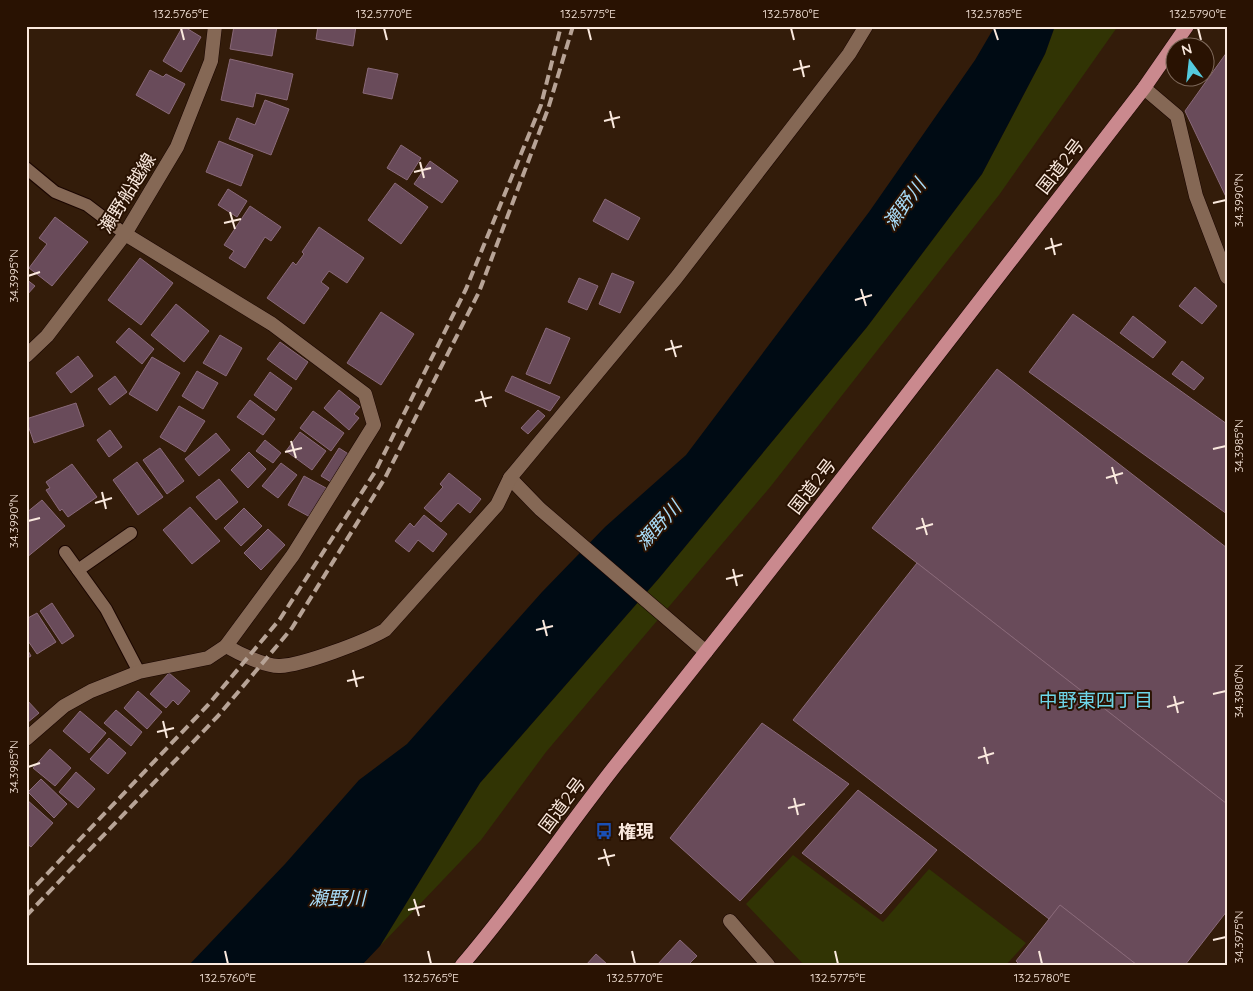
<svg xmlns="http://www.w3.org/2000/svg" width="1253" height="991" viewBox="0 0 1253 991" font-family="Quicksand,'Noto Sans JP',sans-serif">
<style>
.green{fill:#313404}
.water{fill:#000b14}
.building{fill:#694b5a;stroke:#896979}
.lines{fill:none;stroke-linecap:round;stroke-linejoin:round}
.service-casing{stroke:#1a0500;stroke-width:14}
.minor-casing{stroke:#1a0500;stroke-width:15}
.secondary-casing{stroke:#1a0500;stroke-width:15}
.trunk-casing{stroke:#1a0500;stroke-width:15}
.service{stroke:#856855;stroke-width:12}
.minor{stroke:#856855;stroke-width:14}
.secondary{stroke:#856855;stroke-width:14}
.trunk{stroke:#ca898e;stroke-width:14}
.rail{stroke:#b7a396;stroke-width:4;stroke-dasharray:10 5;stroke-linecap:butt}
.ticks{fill:none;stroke:#fae9de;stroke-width:2}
.labels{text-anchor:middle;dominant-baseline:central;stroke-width:4;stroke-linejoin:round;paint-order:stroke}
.street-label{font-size:18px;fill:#fae9de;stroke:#291202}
.poi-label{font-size:18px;font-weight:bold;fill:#fae9de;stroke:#291202;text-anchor:start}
.water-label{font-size:19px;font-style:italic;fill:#a8dbf7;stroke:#291202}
.neighbourhood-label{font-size:19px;fill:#6ed6e8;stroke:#291202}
.neatline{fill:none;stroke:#fae9de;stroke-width:2}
.ticks-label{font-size:12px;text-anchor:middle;fill:#fae9de}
</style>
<rect width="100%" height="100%" fill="#331c0a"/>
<g class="green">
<path d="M1055,26H1118L999,195L771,486L546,752L481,840L380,946L480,783L660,577L867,327L982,174L1045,54Z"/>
<path d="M793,855L883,922L929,869L1026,943L1006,965H804L746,904Z"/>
</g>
<path class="water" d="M995,26H1055L1045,54L982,174L867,327L660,577L480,783L380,946L362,965H189L285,864L359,780L407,744L542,592L605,527L686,455L869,212L975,60Z"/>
<g class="building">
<path d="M183,26L201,37L181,72L163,61Z"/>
<path d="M234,26H277L272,56L230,49Z"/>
<path d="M318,26H356L353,46L316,39Z"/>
<path d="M1227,52V199L1185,111Z"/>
<path d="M230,59L293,74L287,100L256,93L253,107L221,100Z"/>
<path d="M368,68L398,74L392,99L363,93Z"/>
<path d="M150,70L163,77L166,74L185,84L169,114L136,95Z"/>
<path d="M265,100L289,109L271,155L229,139L237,118L255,125Z"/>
<path d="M219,141L253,155L241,186L206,172Z"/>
<path d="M401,145L421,158L407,180L387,168Z"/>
<path d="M430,161L458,181L442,203L414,184Z"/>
<path d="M395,183L428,207L401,244L368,220Z"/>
<path d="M228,189L247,201L237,217L218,205Z"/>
<path d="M605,199L640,218L628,240L593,221Z"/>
<path d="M250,206L281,227L271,241L265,237L245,268L229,258L234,251L224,245Z"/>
<path d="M55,217L88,242L52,286L29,268L47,244L39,238Z"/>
<path d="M319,227L364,258L347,283L329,271L321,282L329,288L304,324L267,298L293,262L296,265L304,254L302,252Z"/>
<path d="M140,258L173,283L141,325L108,300Z"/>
<path d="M612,273L634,282L620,313L599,304Z"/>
<path d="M579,278L598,286L587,310L568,302Z"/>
<path d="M26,279L35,286L26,296Z"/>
<path d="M1195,287L1217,306L1202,324L1179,306Z"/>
<path d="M176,304L209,331L184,362L151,335Z"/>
<path d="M381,312L414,334L381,385L347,363Z"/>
<path d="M1073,314L1227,424V514L1029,372Z"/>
<path d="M1133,316L1166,342L1153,358L1120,333Z"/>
<path d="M129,328L154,349L142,364L116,342Z"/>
<path d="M546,328L570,338L550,384L526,374Z"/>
<path d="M220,335L242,348L226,376L203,363Z"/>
<path d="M280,342L308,362L296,380L267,359Z"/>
<path d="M78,356L93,376L71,393L56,373Z"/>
<path d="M152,357L180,373L157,411L129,394Z"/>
<path d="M1182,361L1204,378L1194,390L1172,374Z"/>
<path d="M997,369L1227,548V804L872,528Z"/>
<path d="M197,371L218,383L203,409L182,396Z"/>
<path d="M270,372L292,388L276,411L254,395Z"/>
<path d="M115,376L127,392L110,405L98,389Z"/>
<path d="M512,376L560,397L550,411L505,391Z"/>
<path d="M339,390L360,407L354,414L359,418L349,430L324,408Z"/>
<path d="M250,400L275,419L263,435L237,417Z"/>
<path d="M76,403L84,426L34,443L26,419Z"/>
<path d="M179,406L205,421L185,452L160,437Z"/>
<path d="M538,410L545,416L528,434L521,428Z"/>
<path d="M313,411L344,433L331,451L300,428Z"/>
<path d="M110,430L122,447L109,457L97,440Z"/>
<path d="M300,432L326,451L312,470L286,451Z"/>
<path d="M216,433L230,450L199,476L185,459Z"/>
<path d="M265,440L281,453L273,463L256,451Z"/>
<path d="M160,448L184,481L167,494L143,460Z"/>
<path d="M339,448L350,455L331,482L321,476Z"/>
<path d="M249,452L266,469L248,488L231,470Z"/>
<path d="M137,462L163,497L138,515L113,480Z"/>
<path d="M281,463L297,475L278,498L262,486Z"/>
<path d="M72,464L97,497L68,517L62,509L60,511L46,490L50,488L46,482Z"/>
<path d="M449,473L481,499L470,513L458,503L441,522L424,508L443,487L440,484Z"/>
<path d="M304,476L326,488L310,517L288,505Z"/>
<path d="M219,479L238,502L216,520L196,497Z"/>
<path d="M42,500L65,526L26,558V513Z"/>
<path d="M190,507L220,541L192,564L163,530Z"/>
<path d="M244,508L262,526L241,546L224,528Z"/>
<path d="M424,515L447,534L433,552L418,540L409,552L395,541L410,523L414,527Z"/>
<path d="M268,529L285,545L261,570L244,553Z"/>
<path d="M917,563L1227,804V911L1185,965H1137L1060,905L1049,919L793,720Z"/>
<path d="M52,603L74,636L62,644L40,611Z"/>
<path d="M37,613L56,642L37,654L26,638V619Z"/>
<path d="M26,647L31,656L26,659Z"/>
<path d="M169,673L190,691L178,705L173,700L166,708L150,694Z"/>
<path d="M138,691L162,712L147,729L124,708Z"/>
<path d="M26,699L39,713L27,723L26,722Z"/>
<path d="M116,710L142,732L131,746L104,723Z"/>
<path d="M80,711L106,733L89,753L63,731Z"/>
<path d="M762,723L849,784L740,901L670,838Z"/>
<path d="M109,738L126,753L108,774L90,759Z"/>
<path d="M50,749L71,768L55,786L33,768Z"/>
<path d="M76,772L95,789L78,808L59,792Z"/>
<path d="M41,779L67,804L54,818L28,792Z"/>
<path d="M858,790L937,850L881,914L802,853Z"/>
<path d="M26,799L53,823L31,847L26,843Z"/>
<path d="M1060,905L1137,965H1020L1016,961Z"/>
<path d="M680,940L697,956L688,965H657Z"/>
<path d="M596,954L608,965H586Z"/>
</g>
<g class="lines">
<g class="service-casing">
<g id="service">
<path d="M26,168L55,192L87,205L125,234"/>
<path d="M65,552L106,609L139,672"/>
<path d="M78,570L131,533"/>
</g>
</g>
<g class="minor-casing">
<g id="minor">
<path d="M1144,88L1177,116L1196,196L1227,277"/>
<path d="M510,478L540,509L706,652"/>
<path d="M226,646C238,653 266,667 280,666C303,665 364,642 385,630L497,505L510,478L676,278L849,54L866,26"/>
<path d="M26,739L64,706L91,691L139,672L208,658L226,646L293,555L374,425L365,394L272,324L125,234"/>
<path d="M730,921L768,965"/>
</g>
</g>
<g class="secondary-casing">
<path id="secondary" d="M26,356L47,336L125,234L177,147L211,61L215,26"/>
</g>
<g class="trunk-casing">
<path id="trunk" d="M462,965C518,900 566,828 619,761C797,539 970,313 1144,88L1187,26"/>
</g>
<use href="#service" class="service"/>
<use href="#minor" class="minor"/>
<use href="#secondary" class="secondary"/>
<use href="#trunk" class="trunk"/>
<g class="rail">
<path d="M26,896L208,705L280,619L375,472L466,289L541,105L561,26"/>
<path d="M26,916L218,716L292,628L385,478L479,292L548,109L573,26"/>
</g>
</g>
<path class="ticks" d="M181,28L184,40M384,28L387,40M588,28L591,40M791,28L794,40M994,28L998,40M1198,28L1201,40M800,60L804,77M793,70L810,66M610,111L614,128M604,121L620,117M420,162L424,178M414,172L431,168M1213,203L1226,200M230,212L235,229M224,223L241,219M1051,238L1055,255M1045,249L1062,244M28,276L40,272M861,289L866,306M855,300L872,295M671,340L676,357M665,350L682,346M481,391L486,407M475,401L492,397M291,441L296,458M1213,449L1226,446M285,452L302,448M1112,467L1117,484M1106,478L1123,473M102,492L106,509M95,503L112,498M922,518L927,535M28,521L40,518M916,529L933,524M733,569L737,586M726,579L743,575M543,620L547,636M536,630L553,626M353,670L357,687M347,681L364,677M1213,694L1226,691M1174,696L1178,713M1167,707L1184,702M163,721L167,738M157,732L174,728M984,747L988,764M978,758L994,753M28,767L40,763M794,798L798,815M788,808L805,804M604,849L609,866M598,859L615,855M414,899L419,916M408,910L425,906M1213,940L1226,937M225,951L228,964M428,951L431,964M632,951L635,964M835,951L838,964M1039,951L1042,964"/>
<defs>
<g id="bus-bare" transform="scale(1.35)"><path d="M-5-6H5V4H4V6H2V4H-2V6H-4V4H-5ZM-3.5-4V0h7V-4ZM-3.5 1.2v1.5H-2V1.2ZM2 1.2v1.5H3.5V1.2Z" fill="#1a4fb4" stroke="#291202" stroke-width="2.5" paint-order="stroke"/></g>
</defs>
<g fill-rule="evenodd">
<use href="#bus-bare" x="604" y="831"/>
</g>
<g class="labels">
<g class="street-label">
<text transform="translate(1060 166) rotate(-52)">国道2号</text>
<text transform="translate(127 193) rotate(-58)">瀬野船越線</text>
<text transform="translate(812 486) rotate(-52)">国道2号</text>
<text transform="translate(562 805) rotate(-53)">国道2号</text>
</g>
<g class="poi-label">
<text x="618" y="831">権現</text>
</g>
<g class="water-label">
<text transform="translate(904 204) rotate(-54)">瀬野川</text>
<text transform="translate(658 525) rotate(-48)">瀬野川</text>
<text x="337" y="898">瀬野川</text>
</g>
<g class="neighbourhood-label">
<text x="1096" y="700">中野東四丁目</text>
</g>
</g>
<rect width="1253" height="991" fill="none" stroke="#291202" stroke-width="55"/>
<g transform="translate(1190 62) rotate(345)"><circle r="24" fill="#291202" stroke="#7d685a"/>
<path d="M0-4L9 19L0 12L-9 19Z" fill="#54cade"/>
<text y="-8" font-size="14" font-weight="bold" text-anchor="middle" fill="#fae9de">N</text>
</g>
<rect x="28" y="28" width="1198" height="936" class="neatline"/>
<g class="ticks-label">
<text x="181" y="18">132.5765°E</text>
<text x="384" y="18">132.5770°E</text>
<text x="588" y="18">132.5775°E</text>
<text x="791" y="18">132.5780°E</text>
<text x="994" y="18">132.5785°E</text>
<text x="1198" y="18">132.5790°E</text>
<text transform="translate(1239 200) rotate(-90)" y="4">34.3990°N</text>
<text transform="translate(14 276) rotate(-90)" y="4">34.3995°N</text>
<text transform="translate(1239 446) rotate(-90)" y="4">34.3985°N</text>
<text transform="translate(14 521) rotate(-90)" y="4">34.3990°N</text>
<text transform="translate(1239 691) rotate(-90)" y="4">34.3980°N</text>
<text transform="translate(14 767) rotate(-90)" y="4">34.3985°N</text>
<text transform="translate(1239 937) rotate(-90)" y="4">34.3975°N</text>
<text x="228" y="982">132.5760°E</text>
<text x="431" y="982">132.5765°E</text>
<text x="635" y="982">132.5770°E</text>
<text x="838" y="982">132.5775°E</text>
<text x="1042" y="982">132.5780°E</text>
</g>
</svg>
